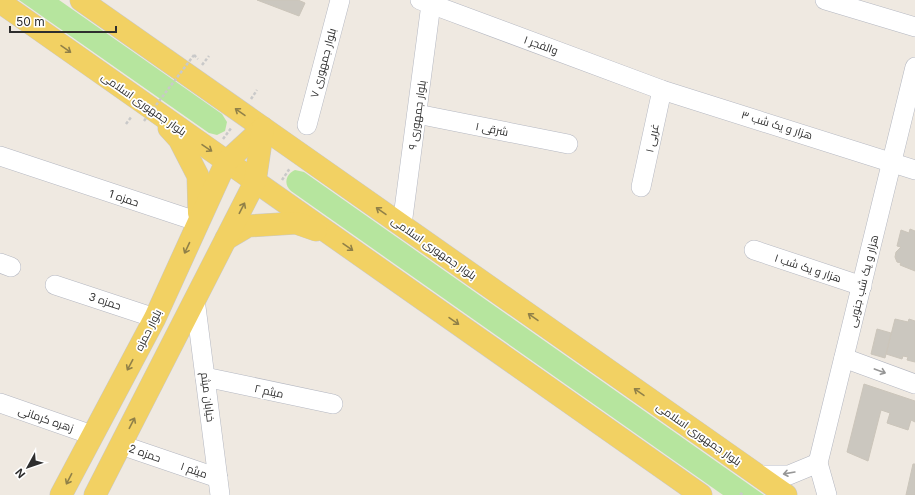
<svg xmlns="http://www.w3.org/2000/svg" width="915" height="495" viewBox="0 0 915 495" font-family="Inter,Cairo,sans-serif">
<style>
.green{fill:#b6e59e}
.building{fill:#cbc7bf;stroke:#cbc5ba}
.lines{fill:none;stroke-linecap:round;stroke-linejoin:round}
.minor-casing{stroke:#b4b7c1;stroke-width:20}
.major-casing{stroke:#c9c9c9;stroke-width:23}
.path{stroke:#c9c9c9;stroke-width:2.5;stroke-dasharray:3 2;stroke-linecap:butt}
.minor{stroke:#fff;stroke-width:19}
.major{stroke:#f2d163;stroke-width:22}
.path-bridge{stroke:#c9c9c9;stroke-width:2.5;stroke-dasharray:3 2;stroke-linecap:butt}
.oneway{stroke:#908048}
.oneway2{stroke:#969696}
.labels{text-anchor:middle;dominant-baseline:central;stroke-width:3.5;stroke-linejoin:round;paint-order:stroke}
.street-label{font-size:11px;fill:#2e2e2e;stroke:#fff}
</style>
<rect width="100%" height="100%" fill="#efe9e1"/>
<g class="green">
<path d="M19,0H59L222,114L227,122L225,131L217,135L209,133Z"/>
<path d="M295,170L304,172L764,495H723L291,191C283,184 286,174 295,170Z"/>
</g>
<g class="building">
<path d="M257,0H298L305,3L299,16Z"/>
<path d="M910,229L915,231V271L900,265L901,263L897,262L895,257L896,252L901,247L897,246L901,230L909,233Z"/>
<path d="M895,319L908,322L909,319L915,321V362L907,360L908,357L903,356L902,359L886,354Z"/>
<path d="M877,329L891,333L885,358L871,354Z"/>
<path d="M864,384L915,401V422L911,420L908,430L887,423L890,413L881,410L868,461L847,452Z"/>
<path d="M913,464H915V495H906Z"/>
</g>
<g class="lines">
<g class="minor-casing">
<g id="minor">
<path d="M420,0L662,90L915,170"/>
<path d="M825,0L915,27"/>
<path d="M417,114L568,144"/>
<path d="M307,125L340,0"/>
<path d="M0,156L199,222"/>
<path d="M641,187L662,90"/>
<path d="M402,225L431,4"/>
<path d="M754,250L862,286"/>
<path d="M0,263L11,267"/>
<path d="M55,285L155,318"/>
<path d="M195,299L220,495"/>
<path d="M844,358L915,384"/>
<path d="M205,377L333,404"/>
<path d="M0,403L92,435"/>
<path d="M121,445L218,478"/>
<path d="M757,475H789L818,463"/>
<path d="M827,495L818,463L915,67"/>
</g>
</g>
<g class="major-casing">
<g id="major">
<path d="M81,0L786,495"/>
<path d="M0,2L701,495"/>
<path d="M169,128L179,139L198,176L199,213"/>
<path d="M226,239L248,226L296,223L316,230"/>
<path d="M61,495L155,318L226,162L263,128"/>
<path d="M95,495L255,182L263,128"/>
</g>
</g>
<g class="path">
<path d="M194,55L198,59"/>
<path d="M202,65L209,56"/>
<path d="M251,99L257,90"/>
<path d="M126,124L132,116"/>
<path d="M223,139L232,127"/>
<path d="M282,180L290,168"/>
<path d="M740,493L743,495"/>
</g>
<use href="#minor" class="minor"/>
<use href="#major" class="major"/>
<path class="path-bridge" d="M144,121L194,55"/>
</g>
<defs><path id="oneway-shaft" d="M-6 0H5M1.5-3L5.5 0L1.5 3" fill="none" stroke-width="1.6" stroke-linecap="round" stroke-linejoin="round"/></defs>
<g class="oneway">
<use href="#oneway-shaft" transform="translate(66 49) rotate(35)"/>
<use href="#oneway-shaft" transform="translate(240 112) rotate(-145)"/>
<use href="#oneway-shaft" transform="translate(207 148) rotate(34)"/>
<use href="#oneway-shaft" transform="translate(242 208) rotate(-63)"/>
<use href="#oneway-shaft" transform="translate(381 211) rotate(-145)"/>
<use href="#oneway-shaft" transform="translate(348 247) rotate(35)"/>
<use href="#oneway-shaft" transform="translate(187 248) rotate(115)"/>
<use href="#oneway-shaft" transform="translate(533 317) rotate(-145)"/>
<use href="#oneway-shaft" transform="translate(454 321) rotate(35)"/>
<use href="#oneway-shaft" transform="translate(130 365) rotate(118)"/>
<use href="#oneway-shaft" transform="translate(639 392) rotate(-145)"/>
<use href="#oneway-shaft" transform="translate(132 423) rotate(-63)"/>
<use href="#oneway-shaft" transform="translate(69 479) rotate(117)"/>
</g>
<g class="oneway2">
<use href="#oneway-shaft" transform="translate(880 371) rotate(20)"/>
<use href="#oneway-shaft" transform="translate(789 473) rotate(170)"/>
</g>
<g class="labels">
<g class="street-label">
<text transform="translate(541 45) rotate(20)">والفجر ۱</text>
<text transform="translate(323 63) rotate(-75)">بلوار جمهوری ۷</text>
<text transform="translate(144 104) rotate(35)">بلوار جمهوری اسلامی</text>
<text transform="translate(417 115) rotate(-82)">بلوار جمهوری ۹</text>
<text transform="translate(777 125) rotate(17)">هزار و یک شب ۳</text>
<text transform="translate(492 129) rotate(11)">شرقی ۱</text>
<text transform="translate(652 138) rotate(-78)">غربی ۱</text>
<text transform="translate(124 198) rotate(18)">حمزه 1</text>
<text transform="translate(434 248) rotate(35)">بلوار جمهوری اسلامی</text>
<text transform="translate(808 268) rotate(18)">هزار و یک شب ۱</text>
<text transform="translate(863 281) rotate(-76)">هزار و یک شب جنوبی</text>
<text transform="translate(105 301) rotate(18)">حمزه 3</text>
<text transform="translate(148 330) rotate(-63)">بلوار حمزه</text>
<text transform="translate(269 391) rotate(12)">میثم ۲</text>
<text transform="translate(208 397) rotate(83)">خیابان میثم</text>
<text transform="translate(46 419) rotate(19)">زهره کرمانی</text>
<text transform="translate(699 434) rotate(35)">بلوار جمهوری اسلامی</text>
<text transform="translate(145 453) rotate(19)">حمزه 2</text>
<text transform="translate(194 470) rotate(19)">میثم ۱</text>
</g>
</g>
<g transform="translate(28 467) rotate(230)" stroke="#ffffff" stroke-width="3" paint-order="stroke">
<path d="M0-3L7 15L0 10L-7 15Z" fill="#2e2e2e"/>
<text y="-6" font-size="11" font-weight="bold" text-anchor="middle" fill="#2e2e2e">N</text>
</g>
<path d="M10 26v6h106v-6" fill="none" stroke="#2e2e2e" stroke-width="2"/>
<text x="16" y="26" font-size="12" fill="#2e2e2e" stroke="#ffffff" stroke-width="3" paint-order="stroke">50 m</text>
</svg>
